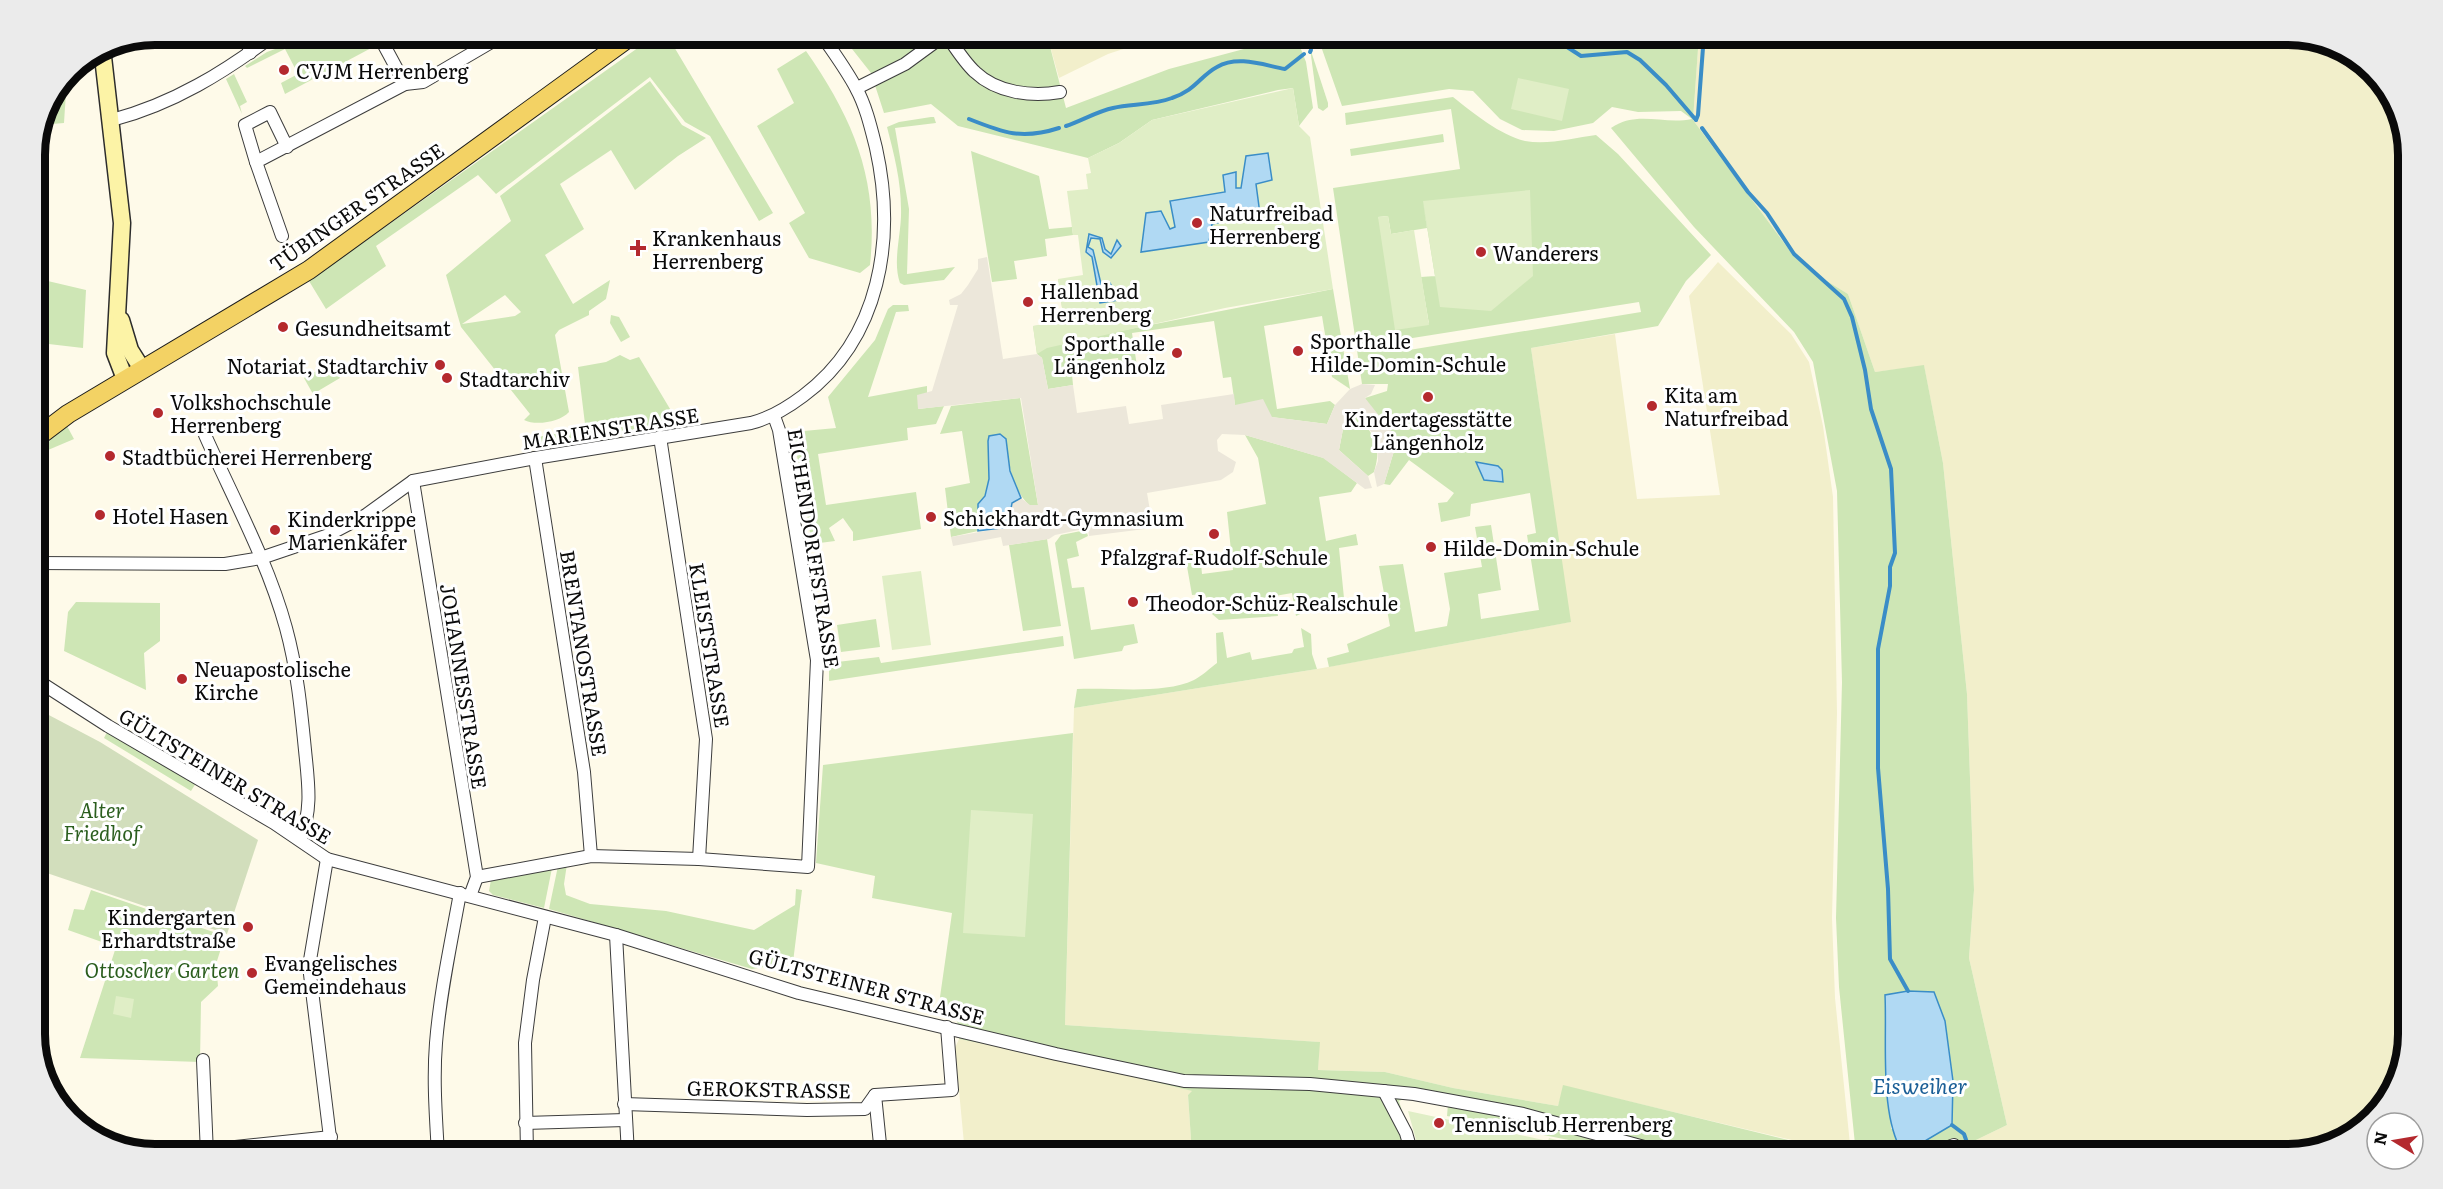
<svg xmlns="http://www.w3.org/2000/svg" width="2443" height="1189" viewBox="0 0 2443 1189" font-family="Literata,serif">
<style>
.farmland{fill:#f2efcb}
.green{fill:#cee6b5;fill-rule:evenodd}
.cemetery{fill:#d2debc}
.pitch{fill:#e0eec6}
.plaza{fill:#ece7da}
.water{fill:#b0d9f3;stroke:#3a8dc7;stroke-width:1.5}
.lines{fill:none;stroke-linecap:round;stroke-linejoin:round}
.stream{stroke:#3a8dc7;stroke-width:4}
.minor-casing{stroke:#3d3d3d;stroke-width:14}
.secondary-casing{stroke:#2c2c2c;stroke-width:19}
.primary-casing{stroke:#1b1b1b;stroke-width:20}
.minor{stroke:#fff;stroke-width:12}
.secondary{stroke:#fcf3a6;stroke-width:16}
.primary{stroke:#f3d264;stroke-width:18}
.poi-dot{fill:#b4292e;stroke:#fff;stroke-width:2}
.labels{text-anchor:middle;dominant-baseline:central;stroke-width:6;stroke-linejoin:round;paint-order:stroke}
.poi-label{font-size:20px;fill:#0a0a0a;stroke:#fff;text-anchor:start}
.street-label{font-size:20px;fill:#0a0a0a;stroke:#fff}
.park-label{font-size:20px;font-style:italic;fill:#2b5e1e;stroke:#fff}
.water-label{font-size:21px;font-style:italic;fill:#1a5e96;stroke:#fff}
.rim{fill:none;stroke:#0a0a0a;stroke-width:8}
</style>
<rect width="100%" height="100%" fill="#fefae9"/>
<g class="farmland">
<path d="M1699,34L2288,35L2341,47L2388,88L2408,147V1034L2396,1087L2355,1134L2288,1154H1980L1976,1140L2007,1125L1969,958L1974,890L1967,694L1943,463L1924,366L1875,372L1848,294L1809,270L1793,255L1693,120Z"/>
<path d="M1047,35H1166L1108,54L1059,78Z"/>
<path d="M1718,262L1791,334L1809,362L1823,426L1833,497L1837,713L1832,918L1835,998L1851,1154L1564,1086L1558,1106L1453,1088L1385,1072L1318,1070L1319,1042L1065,1025L1074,708L1317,669L1570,622L1531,348L1615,334L1637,499L1720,495L1689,296Z"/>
<path d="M959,1039L1060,1059L1193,1091L1188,1095L1192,1154H965L955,1048Z"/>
</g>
<g class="green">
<path d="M303,34L369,35L375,46L285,94L281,83L298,74L285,49L247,68L245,66L267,52L294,42Z"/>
<path d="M656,35H667L773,213L759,221L710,136L685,122L650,77L496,194L478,175L376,246L386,266L326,309L309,281Z"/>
<path d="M841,35H1047L1066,108L1169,69L1289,37L1297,39L1306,62L1313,108L1299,126L1293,88L1278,90L1152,120L1119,143L1088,158L958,126L931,104L884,113L871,73Z"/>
<path d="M1317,35H1699L1693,120L1793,255L1809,270L1848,294L1875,372L1924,365L1943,463L1967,694L1974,890L1969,958L2007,1125L1976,1140L1980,1154H1856L1839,987L1836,918L1842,682L1837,491L1813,362L1794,332L1694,227L1611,128C1637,110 1663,125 1692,119L1681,111L1638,112L1612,107L1593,123L1554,131L1522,130L1500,119L1473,91L1449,89L1342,106ZM1934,992L1945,1021L1953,1081L1952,1125L1891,1129L1886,995Z"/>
<path d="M1310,48L1328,103V107L1323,111L1318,108Z"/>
<path d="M806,51C854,120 879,180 870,265L860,273L809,258L789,223L805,213L757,126L794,103L777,69Z"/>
<path d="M234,74L247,102L240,106L242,114L226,79Z"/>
<path d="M650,81L682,125L706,138L678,156L635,190L611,150L560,184L584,229L545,255L573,304L610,280L606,299L589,311V315L559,330L555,335L569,412C560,422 536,426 524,420L530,414L461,327L446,275L511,221L500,196ZM505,295L521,312L515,316L462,324Z"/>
<path d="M55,92H66L64,123L40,125L44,109Z"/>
<path d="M1453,97C1473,113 1500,135 1525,141C1548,145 1574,138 1596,135L1618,154L1711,255L1686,281L1658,326L1531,348L1571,622L1329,667L1327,658L1349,652L1347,644L1390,626L1379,566L1403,564L1415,632L1447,626L1450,609L1444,573L1482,567L1475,527L1491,525L1501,590L1478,594L1481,619L1539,610L1527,535L1536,533L1530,493L1471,504L1470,516L1441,522L1438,503L1447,502L1454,493L1409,460L1390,485L1384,484L1394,451L1365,398L1387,391L1388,384H1362L1333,188L1460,169L1451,109L1346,125L1345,113ZM1423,202L1440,307L1435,276L1421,277L1429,324L1378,217L1388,216L1391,234L1427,228ZM1639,302L1641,312L1403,351L1400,340Z"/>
<path d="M931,117H934L936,123L895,128L909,209L907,274L955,267L944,280L904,285L900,283C892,261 902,233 901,209C901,181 894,154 887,127L899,122Z"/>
<path d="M1443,134L1444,142L1351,156L1350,149Z"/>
<path d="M971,151L1039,176L1049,229L1072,227L1073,235L1045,239L1047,256L1014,261L1017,279L992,282Z"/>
<path d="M35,278L86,290L83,348L40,343L35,353Z"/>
<path d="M1058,279L1089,337L1333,289L1350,389L1332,377L1322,316L1264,326L1277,409L1330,401L1335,405L1327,424L1271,417L1235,405L1231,377L1223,378L1214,321L1132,333L1138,373L1121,375L1118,358L1071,364L1073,385L1048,389L1042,358L1037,354L1033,326L1064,322Z"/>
<path d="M893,305H908L909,311L896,312L868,397L927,386V396L918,409L944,406L936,424L907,428L908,440L818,454L826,505L916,492L921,529L853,541V532L843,518L829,528L835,541L812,544L793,432L836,428L828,397L875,340L888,309Z"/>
<path d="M611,315L619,317L630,337L621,342L610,323Z"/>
<path d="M620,355L630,360L639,357L679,424L592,440L586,432L578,367L606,362Z"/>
<path d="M331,363L340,378L313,394L304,378Z"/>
<path d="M1020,398L1038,505L1030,506C1012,489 1008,463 1006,439L989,436V479L985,496L978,504V531L951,537L945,488L970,483L962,431L940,434L951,406Z"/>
<path d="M1356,413C1373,435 1383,444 1374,472L1368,476L1339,450L1344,424Z"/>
<path d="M67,426L74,439L41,453L51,439Z"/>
<path d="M573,430V442L533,447V438Z"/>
<path d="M1245,435L1324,458L1357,483L1351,492L1319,497L1326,541L1356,534L1358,545L1339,548L1345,608L1320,612L1319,605L1296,616L1292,593L1275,596L1278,616L1219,620L1212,614L1205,594L1192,595L1185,555L1200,553L1202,574L1233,570L1227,512L1266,504L1258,458Z"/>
<path d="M1086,530L1088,536L1076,542L1079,556L1067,559L1072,588L1084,587L1091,630L1134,624L1138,643L1124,646L1122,651L1074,659L1055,543L1061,535Z"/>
<path d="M1047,539L1061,626L1023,631L1009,545Z"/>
<path d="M76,602L160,603V641L144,653L146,690L64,651L68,612Z"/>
<path d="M876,619L880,647L841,652L837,625Z"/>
<path d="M1301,628L1311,634L1312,654L1317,669L1074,708L1077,689C1111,687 1162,695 1194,680C1202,676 1210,668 1217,663L1216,633L1223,632L1227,658L1250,652L1252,660L1292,653L1294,649L1304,647Z"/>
<path d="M1063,636L1064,646L829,681V663L879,657L881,663Z"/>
<path d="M108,730L196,783L191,791L104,738Z"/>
<path d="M1073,733L1065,1025L1320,1042L1318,1070L1385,1072L1453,1088L1558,1106L1563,1085L1846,1154H1622L1569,1140L1447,1116L1448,1104L1408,1097L1399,1101L1415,1154H1192L1188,1095L1192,1091L1060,1059L959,1039L957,1018L940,997L952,913L872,898L875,876L816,863L823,765Z"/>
<path d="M567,864L564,884L566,895L590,904L666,911L754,930L795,905L796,889L802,890L793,962L752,969L549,909L558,866Z"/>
<path d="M552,868L544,908L493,895L489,891L491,880Z"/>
<path d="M91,890L225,936L216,964L218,986L201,1002L200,1062L80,1058L116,947L68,930L74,909L84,910Z"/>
</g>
<path class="cemetery" d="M45,713L100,742L258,840L227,934L35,869V740Z"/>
<g class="pitch">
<path d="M1518,78L1569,89L1562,121L1511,109Z"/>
<path d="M1293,88L1299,126L1310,137L1333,289L1225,308L1047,348L1037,354L1033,326L1064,322L1058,279L1083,275L1078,235H1073L1067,191L1088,189L1086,174L1091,173L1088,158L1119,143L1152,120Z"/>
<path d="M1530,190L1533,276L1491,311L1440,307L1423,201Z"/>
<path d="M1388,216L1391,234L1414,230L1429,325L1395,330L1378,217Z"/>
<path d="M921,571L931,645L892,650L882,576Z"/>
<path d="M971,810L1033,814L1025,937L963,933Z"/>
<path d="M116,996L134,999L131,1018L113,1014Z"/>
<path d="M1408,1111L1548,1141L1549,1138L1611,1154H1420Z"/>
</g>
<path class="plaza" d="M987,257L1003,359L1037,354L1042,358L1048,389L1073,385L1077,413L1126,406L1129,424L1163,419L1161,405L1234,394L1235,405L1263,399L1272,417L1327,424L1335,405L1350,389L1362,384L1375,385L1371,394L1365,398L1392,432L1394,451L1384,484L1377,487L1374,472L1378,461L1377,439L1356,413L1344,424L1339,450L1368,476L1372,488L1365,489L1323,458L1245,435L1222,434L1217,440L1218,451L1236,462L1233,472L1221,480L1147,493L1153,528L1089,536L1088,528L1055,535L1049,539L1003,546L1001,537L953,546L951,537L1008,527L1012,503L1021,498L1030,505H1038L1021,398L918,409L917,395L932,391L958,305H950L949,300L961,294L968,285L978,269V259Z"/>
<g class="water">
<path d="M1268,153L1272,180L1256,184L1260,214L1212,224L1209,242L1141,252L1146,213L1161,211L1170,229L1175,227L1170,201L1225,192L1223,175L1236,172V188H1241L1246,156Z"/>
<path d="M1089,234L1102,238L1105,249L1111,254L1117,240L1121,246L1111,258L1103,252L1100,239L1091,238L1088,247L1093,250L1101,284L1110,283L1119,300L1100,303L1092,257L1086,252Z"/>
<path d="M1000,434L1006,439L1010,471L1021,498L1012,503L1008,527L978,531V504L985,496L989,479L988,441L989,436Z"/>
<path d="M1476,462L1498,466L1502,470L1503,482L1484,480Z"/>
<path d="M1908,991L1934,992L1945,1021L1953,1081L1952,1125L1925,1141L1899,1146C1880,1107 1887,1039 1885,995Z"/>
</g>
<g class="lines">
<g class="stream">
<path d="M1454,34L1461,38L1468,34"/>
<path d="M1547,34L1581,56L1627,52L1640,60L1666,85L1696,120"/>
<path d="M1322,38L1325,34"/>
<path d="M1310,52L1311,50"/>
<path d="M969,119C1004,133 1022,140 1059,128"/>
<path d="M1696,120L1698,115L1704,34"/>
<path d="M1066,126C1081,121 1098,111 1113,108C1132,104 1154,105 1172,98C1196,90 1200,76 1217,67C1238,55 1263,65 1285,69L1304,54"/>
<path d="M1702,128L1748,192L1767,213L1794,254L1844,299L1852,317L1865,370L1871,409L1891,469L1895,553L1890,567V586L1878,649V768L1888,889L1890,959L1908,991"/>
<path d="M1952,1125L1964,1134L1971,1154"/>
</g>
<g class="minor-casing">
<g id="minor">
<path d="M246,34L250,53"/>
<path d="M378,34L405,84"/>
<path d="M946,34C955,47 964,62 975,72C997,93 1032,97 1060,92"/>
<path d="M857,88L905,64L946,34"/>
<path d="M112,120C173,104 225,72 275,34"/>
<path d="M256,162L245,125L270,112L287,147"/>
<path d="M282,236L256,162L405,84L423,82L505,34"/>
<path d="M205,435C233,498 268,562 286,628C297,668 301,709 305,750C308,781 313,810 300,839"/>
<path d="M660,437L706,739L699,859"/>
<path d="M535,458L584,772L591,856"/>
<path d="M413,481L477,877L470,896"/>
<path d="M35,563L225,564L261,558L326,536L366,515L413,481L535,458L751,423C771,418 787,408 803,396C881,338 896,238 876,148C871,128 866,106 856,88C846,69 833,52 821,34"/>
<path d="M35,679L108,726L274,823L327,859L616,935L799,993L1056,1054L1184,1081L1310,1084L1414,1094L1523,1114L1670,1154"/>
<path d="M327,859L309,966L332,1154"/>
<path d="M477,877L591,856L699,859L808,867L817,660L779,430L774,416"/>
<path d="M616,935L628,1154"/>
<path d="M203,1060L207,1154"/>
<path d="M1384,1091L1406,1133L1412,1154"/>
<path d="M875,1095L881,1154"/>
<path d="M624,1104L807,1110L865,1109L875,1095L952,1090L947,1027"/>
<path d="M525,1123L625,1120"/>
<path d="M148,1153L207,1150L331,1137"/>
<path d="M438,1154C436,1118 433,1080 436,1043C440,993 451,943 460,893"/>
<path d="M527,1154L525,1043L533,980L545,917"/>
<path d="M1929,1154L1954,1145"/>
</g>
</g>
<g class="secondary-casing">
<g id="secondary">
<path d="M102,48L122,223L115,353L125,379"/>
<path d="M121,320L130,350L142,369"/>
</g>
</g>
<g class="primary-casing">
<path id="primary" d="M35,439L68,414L309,270L634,34"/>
</g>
<use href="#minor" class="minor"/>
<use href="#secondary" class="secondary"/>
<use href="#primary" class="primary"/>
</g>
<g class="poi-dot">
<circle cx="284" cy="70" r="6"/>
<circle cx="1197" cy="223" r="6"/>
<path d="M635 239h6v6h6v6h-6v6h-6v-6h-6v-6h6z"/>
<circle cx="1481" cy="252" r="6"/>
<circle cx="1028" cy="302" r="6"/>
<circle cx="283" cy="327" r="6"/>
<circle cx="1298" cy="351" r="6"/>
<circle cx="1177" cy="353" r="6"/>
<circle cx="440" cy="365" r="6"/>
<circle cx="447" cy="378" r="6"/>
<circle cx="1428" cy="397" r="6"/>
<circle cx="1652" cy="406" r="6"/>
<circle cx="158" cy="413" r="6"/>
<circle cx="110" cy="456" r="6"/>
<circle cx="100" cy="515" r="6"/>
<circle cx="931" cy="517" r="6"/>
<circle cx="275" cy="530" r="6"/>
<circle cx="1214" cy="534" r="6"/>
<circle cx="1431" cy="547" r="6"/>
<circle cx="1133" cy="602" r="6"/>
<circle cx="182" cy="679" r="6"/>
<circle cx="248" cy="927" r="6"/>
<circle cx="252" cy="973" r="6"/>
<circle cx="1439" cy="1123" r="6"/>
</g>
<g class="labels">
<g class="poi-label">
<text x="296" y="70">CVJM Herrenberg</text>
<text x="1209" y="212">Naturfreibad<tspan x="1209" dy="23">Herrenberg</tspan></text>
<text x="652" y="237">Krankenhaus<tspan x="652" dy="23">Herrenberg</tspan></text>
<text x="1493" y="252">Wanderers</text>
<text x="1040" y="290">Hallenbad<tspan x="1040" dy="23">Herrenberg</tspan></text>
<text x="295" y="327">Gesundheitsamt</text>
<text x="1310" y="340">Sporthalle<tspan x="1310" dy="23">Hilde-Domin-Schule</tspan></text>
<text x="1165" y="342" text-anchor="end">Sporthalle<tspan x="1165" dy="23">Längenholz</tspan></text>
<text x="428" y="365" text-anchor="end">Notariat, Stadtarchiv</text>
<text x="459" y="378">Stadtarchiv</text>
<text x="1664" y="394">Kita am<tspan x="1664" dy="23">Naturfreibad</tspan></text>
<text x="170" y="401">Volkshochschule<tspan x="170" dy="23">Herrenberg</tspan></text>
<text x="1428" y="418" text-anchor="middle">Kindertagesstätte<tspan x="1428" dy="23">Längenholz</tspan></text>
<text x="122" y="456">Stadtbücherei Herrenberg</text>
<text x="112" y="515">Hotel Hasen</text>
<text x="943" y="517">Schickhardt-Gymnasium</text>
<text x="287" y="518">Kinderkrippe<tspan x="287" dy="23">Marienkäfer</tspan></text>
<text x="1443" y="547">Hilde-Domin-Schule</text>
<text x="1214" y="556" text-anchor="middle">Pfalzgraf-Rudolf-Schule</text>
<text x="1145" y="602">Theodor-Schüz-Realschule</text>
<text x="194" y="668">Neuapostolische<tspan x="194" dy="23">Kirche</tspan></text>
<text x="236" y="916" text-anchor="end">Kindergarten<tspan x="236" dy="23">Erhardtstraße</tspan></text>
<text x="264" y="962">Evangelisches<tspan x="264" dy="23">Gemeindehaus</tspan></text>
<text x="1451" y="1123">Tennisclub Herrenberg</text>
</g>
<g class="street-label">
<text transform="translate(356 206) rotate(-35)">TÜBINGER STRASSE</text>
<text transform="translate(610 427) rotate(-9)">MARIENSTRASSE</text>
<text transform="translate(815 548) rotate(81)">EICHENDORFFSTRASSE</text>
<text transform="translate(711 645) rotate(81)">KLEISTSTRASSE</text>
<text transform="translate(585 653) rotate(81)">BRENTANOSTRASSE</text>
<text transform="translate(465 686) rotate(81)">JOHANNESSTRASSE</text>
<text transform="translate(226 775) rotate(31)">GÜLTSTEINER STRASSE</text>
<text transform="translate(867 985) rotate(15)">GÜLTSTEINER STRASSE</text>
<text transform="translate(769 1088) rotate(1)">GEROKSTRASSE</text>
</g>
<g class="park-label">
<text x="102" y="809">Alter<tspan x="102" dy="23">Friedhof</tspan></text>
<text x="162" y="969">Ottoscher Garten</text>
</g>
<g class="water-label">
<text x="1920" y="1084">Eisweiher</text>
</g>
</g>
<path d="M0 0H2443V1189H0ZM155 45H2288A110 110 0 0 1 2398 155V1034A110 110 0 0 1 2288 1144H155A110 110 0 0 1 45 1034V155A110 110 0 0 1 155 45Z" fill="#ebebeb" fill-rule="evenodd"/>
<path class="rim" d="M155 45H2288A110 110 0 0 1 2398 155V1034A110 110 0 0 1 2288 1144H155A110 110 0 0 1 45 1034V155A110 110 0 0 1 155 45Z"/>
<g transform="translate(2395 1141) rotate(281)"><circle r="28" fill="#ffffff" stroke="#9d9d9d" stroke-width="1.5"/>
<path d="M0-4.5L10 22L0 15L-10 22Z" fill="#b4292e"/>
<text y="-9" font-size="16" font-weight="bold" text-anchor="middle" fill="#0a0a0a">N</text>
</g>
</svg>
